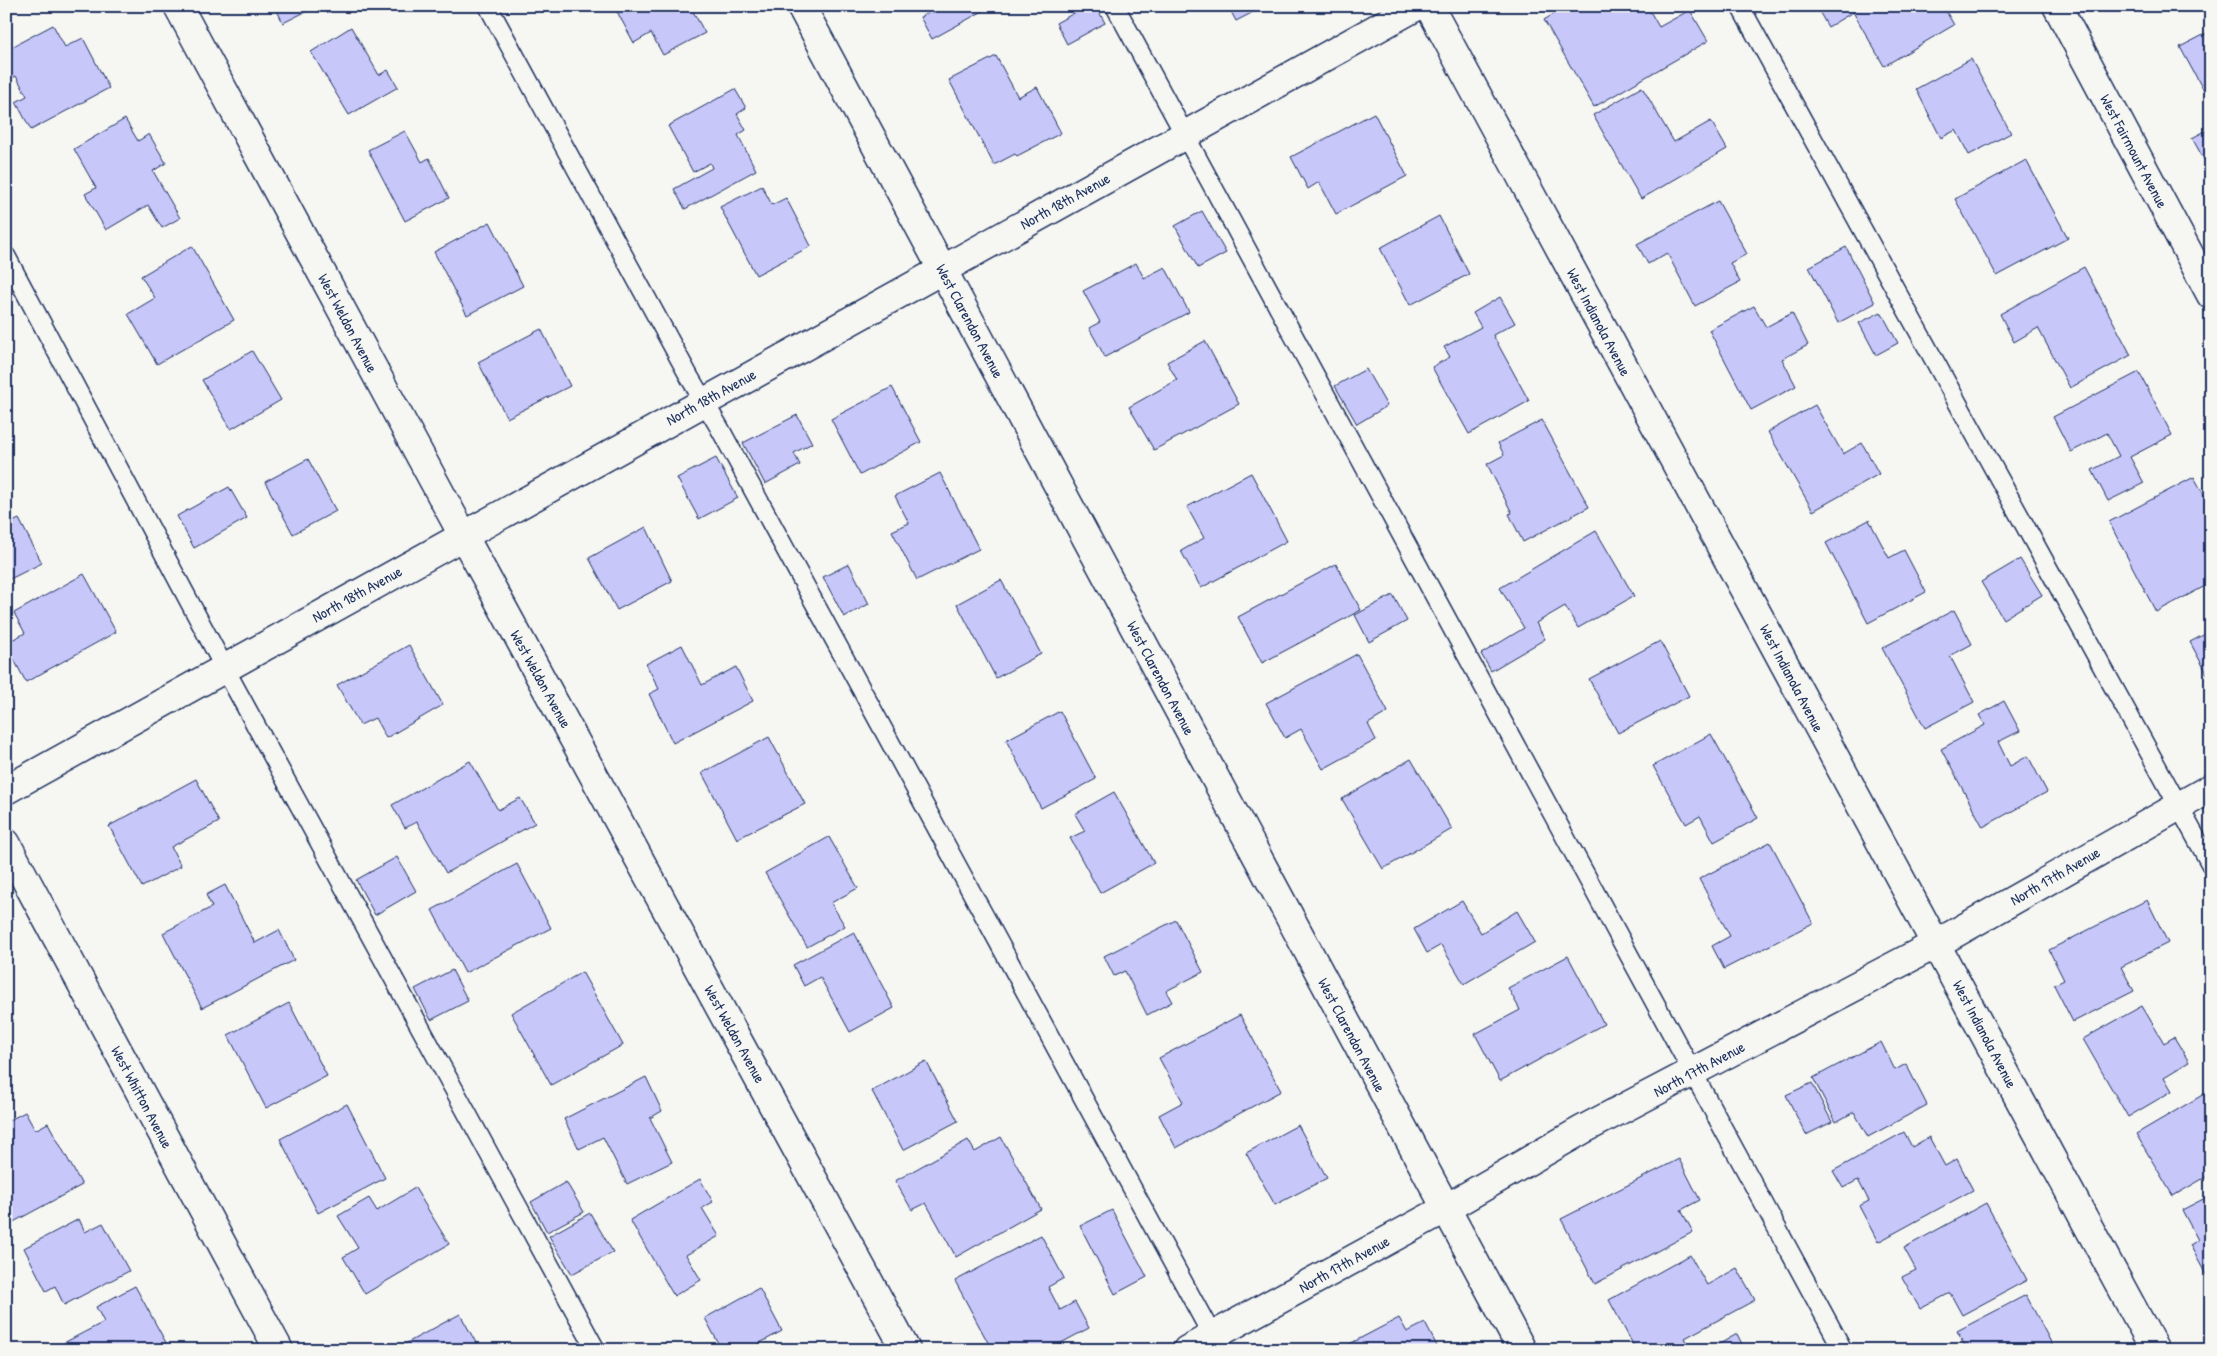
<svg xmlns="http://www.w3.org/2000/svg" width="2217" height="1356" viewBox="0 0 2217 1356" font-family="'Patrick Hand',sans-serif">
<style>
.building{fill:#c7c7fa;stroke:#1b2f5e}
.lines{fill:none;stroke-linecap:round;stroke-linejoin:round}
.lane-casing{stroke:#1b2f5e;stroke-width:21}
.street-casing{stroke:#1b2f5e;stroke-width:31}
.lane{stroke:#f6f6f2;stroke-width:18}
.street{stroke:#f6f6f2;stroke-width:28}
.labels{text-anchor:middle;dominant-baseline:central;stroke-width:4;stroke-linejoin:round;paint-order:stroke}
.street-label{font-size:15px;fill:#1b2f5e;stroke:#f6f6f2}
</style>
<rect width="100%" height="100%" fill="#f6f6f2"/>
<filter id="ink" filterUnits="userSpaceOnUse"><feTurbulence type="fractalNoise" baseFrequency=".02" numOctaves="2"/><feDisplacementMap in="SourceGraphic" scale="10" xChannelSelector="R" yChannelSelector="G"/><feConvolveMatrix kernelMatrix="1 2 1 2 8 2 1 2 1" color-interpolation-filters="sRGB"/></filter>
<g filter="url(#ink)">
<g class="building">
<path d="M275,6H317L283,23Z"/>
<path d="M614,6H690L705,33L663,55L651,33L634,43Z"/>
<path d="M927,6H981L983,11L932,39L920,17L930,12Z"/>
<path d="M1087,6H1096L1105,23L1067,44L1056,23Z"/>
<path d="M1228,6H1265L1236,21Z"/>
<path d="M1567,6H1647L1659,27L1690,10L1708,41L1594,107L1544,20Z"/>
<path d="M1816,6H1943L1954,25L1884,66L1853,12L1828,27Z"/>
<path d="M53,25L65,47L83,38L109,88L31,130L16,102L27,96L16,76L6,81V50Z"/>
<path d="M351,27L379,75L388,70L398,87L349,115L311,52Z"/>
<path d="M2211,31V104L2180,47Z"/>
<path d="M996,56L1018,97L1037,87L1061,133L1017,156L1015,154L994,165L949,80Z"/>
<path d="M1971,59L2011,133L1969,155L1956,130L1941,138L1916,89Z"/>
<path d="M1642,87L1674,142L1711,121L1727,149L1641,199L1593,115Z"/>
<path d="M735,89L746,108L737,114L746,130L738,135L756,170L685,209L674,189L712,168L710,163L693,172L668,126Z"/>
<path d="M1374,113L1407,176L1336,214L1319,182L1308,189L1291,157Z"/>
<path d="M125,119L138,141L149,134L166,163L153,171L180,218L162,228L148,205L106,230L85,194L96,188L74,149Z"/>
<path d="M2211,128V172L2192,138Z"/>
<path d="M405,131L422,162L429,158L449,198L405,221L368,150Z"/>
<path d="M2026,160L2068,238L1997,276L1955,199Z"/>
<path d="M762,186L772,205L786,198L811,246L756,275L720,207Z"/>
<path d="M1718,201L1747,254L1730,263L1740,282L1695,306L1667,253L1648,264L1637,244Z"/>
<path d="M1202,211L1226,253L1198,268L1175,226Z"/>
<path d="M1439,216L1469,274L1410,305L1380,248Z"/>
<path d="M490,222L523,286L467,315L434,252Z"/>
<path d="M192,246L234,320L157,364L128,314L155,298L141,276Z"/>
<path d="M1846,247L1875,303L1838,323L1809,267Z"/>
<path d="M1136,263L1144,278L1165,267L1189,312L1105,357L1089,328L1100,322L1083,291Z"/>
<path d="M2084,267L2131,355L2070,388L2038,328L2014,342L2000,314Z"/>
<path d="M1500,297L1515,323L1493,335L1529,401L1469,434L1432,367L1450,357L1444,347L1481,327L1473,313Z"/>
<path d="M1754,306L1766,327L1792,313L1808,345L1782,359L1796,386L1751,410L1709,330Z"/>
<path d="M1881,312L1898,343L1876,355L1859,323Z"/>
<path d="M541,329L570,386L507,418L478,362Z"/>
<path d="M1205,341L1239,404L1154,450L1129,407L1177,380L1167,362Z"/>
<path d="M252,351L281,400L231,429L202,380Z"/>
<path d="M1366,369L1387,406L1357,424L1335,386Z"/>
<path d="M2139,372L2172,435L2130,457L2144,483L2108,501L2092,470L2119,456L2107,433L2071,452L2053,417Z"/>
<path d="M892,387L921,442L860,475L831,419Z"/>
<path d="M1815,405L1843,454L1862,443L1879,474L1813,511L1768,432Z"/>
<path d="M797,415L812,443L794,453L800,465L765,484L743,443Z"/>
<path d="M1542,420L1589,507L1523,542L1509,514L1512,513L1487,464L1504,455L1498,443Z"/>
<path d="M716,458L738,498L699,519L677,478Z"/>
<path d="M308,459L336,511L293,534L265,482Z"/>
<path d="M940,473L979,549L917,580L892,531L909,523L895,496Z"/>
<path d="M1251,473L1287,541L1201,588L1181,551L1204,538L1187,507Z"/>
<path d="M2194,477L2211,508V583L2156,612L2109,522Z"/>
<path d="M229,487L247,518L194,548L177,516Z"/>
<path d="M19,519L42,563L6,581V525Z"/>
<path d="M1869,520L1889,558L1904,550L1926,592L1868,623L1826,543Z"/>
<path d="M646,527L672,581L617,610L589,558Z"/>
<path d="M1596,531L1634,596L1578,628L1565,606L1536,623L1545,639L1491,671L1481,654L1524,628L1500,588Z"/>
<path d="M2020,559L2042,595L2003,619L1981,582Z"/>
<path d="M849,564L869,604L844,617L823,577Z"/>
<path d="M1336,564L1361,610L1262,663L1238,617Z"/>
<path d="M84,574L116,632L26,682L6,645V643L25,633L14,613Z"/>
<path d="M1001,580L1041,654L996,678L957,604Z"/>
<path d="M1393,595L1407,621L1369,642L1355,615Z"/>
<path d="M1954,610L1972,644L1950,656L1974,702L1925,728L1882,648Z"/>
<path d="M2211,631V681L2190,642Z"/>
<path d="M1660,641L1689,696L1618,733L1589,679Z"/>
<path d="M409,645L443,705L386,738L375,718L360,725L337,685Z"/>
<path d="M682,645L702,685L736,667L753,701L673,743L649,694L659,689L646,664Z"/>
<path d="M1357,654L1388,712L1368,724L1376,740L1323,769L1301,729L1285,738L1266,703Z"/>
<path d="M2004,701L2020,731L1998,742L2010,766L2028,756L2047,792L1983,827L1941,749L1985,725L1979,715Z"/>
<path d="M1060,711L1096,779L1041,808L1006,740Z"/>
<path d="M1711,734L1758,818L1714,842L1700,816L1686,824L1653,766Z"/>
<path d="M769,737L805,804L737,839L702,773Z"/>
<path d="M1411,759L1452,829L1383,869L1342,799Z"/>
<path d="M470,761L498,810L520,798L535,823L446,873L417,822L405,828L392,805Z"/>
<path d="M196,779L219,822L171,847L181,866L142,887L109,826Z"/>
<path d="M1114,792L1154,863L1100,893L1070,838L1085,831L1075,814Z"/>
<path d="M829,837L858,888L831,903L845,926L807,947L765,873Z"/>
<path d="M1770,842L1813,923L1724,969L1712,946L1730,936L1699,879Z"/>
<path d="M397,857L416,891L375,915L356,880Z"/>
<path d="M517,864L551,928L465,973L432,910Z"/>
<path d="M225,885L255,943L279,930L294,960L202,1008L163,933L212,907L206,895Z"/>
<path d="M2147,900L2168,943L2121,967L2134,991L2073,1022L2054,985L2064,980L2049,950Z"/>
<path d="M1462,901L1481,933L1517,911L1535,942L1464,984L1441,945L1427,953L1414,929Z"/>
<path d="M1176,920L1203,972L1166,991L1172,1002L1147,1015L1125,971L1114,976L1104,956Z"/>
<path d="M854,932L894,1008L850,1032L820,977L804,986L793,965Z"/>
<path d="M1568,956L1604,1024L1500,1081L1475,1034L1520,1010L1508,988Z"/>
<path d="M452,970L468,1001L431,1020L415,989Z"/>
<path d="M582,972L623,1045L551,1085L511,1013Z"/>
<path d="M289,1003L327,1076L266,1108L228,1035Z"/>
<path d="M2142,1006L2164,1043L2174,1037L2189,1062L2164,1077L2172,1091L2128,1117L2083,1039Z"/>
<path d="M1240,1015L1281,1091L1176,1148L1159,1115L1183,1102L1159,1058Z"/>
<path d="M1881,1042L1895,1070L1906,1064L1927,1105L1868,1137L1854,1112L1836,1122L1813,1078Z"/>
<path d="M926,1061L958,1121L903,1150L872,1091Z"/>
<path d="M646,1077L662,1111L650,1118L672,1162L627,1184L603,1137L579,1149L564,1119Z"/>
<path d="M1812,1083L1832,1122L1806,1135L1786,1095Z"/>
<path d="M2211,1090V1174L2173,1196L2136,1134Z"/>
<path d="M347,1104L385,1178L318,1213L280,1139Z"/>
<path d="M25,1112L35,1130L48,1123L82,1185L6,1226V1122Z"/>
<path d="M1298,1125L1327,1178L1275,1205L1246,1153Z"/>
<path d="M1904,1132L1912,1147L1929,1137L1945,1166L1957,1159L1973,1190L1878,1242L1859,1206L1869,1201L1858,1180L1843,1188L1833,1171Z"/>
<path d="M1001,1137L1041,1209L956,1257L926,1203L912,1210L895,1181L968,1140L975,1152Z"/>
<path d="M1679,1159L1700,1200L1681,1210L1693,1232L1595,1284L1561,1219Z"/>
<path d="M700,1179L713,1202L702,1208L719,1236L686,1255L701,1280L674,1296L630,1220Z"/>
<path d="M566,1182L584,1212L547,1232L531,1202Z"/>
<path d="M415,1188L449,1244L365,1294L343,1257L358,1248L338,1216L369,1198L377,1211Z"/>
<path d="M2211,1195V1284L2190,1245L2198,1240L2182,1210Z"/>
<path d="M1986,1203L2027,1280L1962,1315L1950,1293L1920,1309L1902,1277L1916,1270L1904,1248Z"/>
<path d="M1112,1210L1147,1277L1115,1294L1080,1226Z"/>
<path d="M590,1213L613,1252L572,1274L549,1236Z"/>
<path d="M79,1219L85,1232L103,1223L129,1271L64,1305L55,1286L46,1291L24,1248Z"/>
<path d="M1041,1235L1064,1278L1048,1287L1060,1310L1075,1302L1089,1328L1048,1350H992L955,1281Z"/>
<path d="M1690,1255L1707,1285L1737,1268L1755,1300L1685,1338L1692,1350H1636L1609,1300Z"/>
<path d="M135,1286L170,1350H58L56,1347L104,1322L96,1307Z"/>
<path d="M759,1288L782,1331L747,1350H722L705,1318Z"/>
<path d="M2026,1295L2055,1350H1967L1957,1331Z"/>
<path d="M460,1314L480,1350H394Z"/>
<path d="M1399,1318L1407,1332L1425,1323L1439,1350H1338Z"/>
<path d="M1737,1334L1745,1350H1709Z"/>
</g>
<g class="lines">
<g class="lane-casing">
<g id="lane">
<path d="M488,6L690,378L719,427L1220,1350"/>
<path d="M1115,6L1843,1350"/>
<path d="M1740,6L2211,865"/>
<path d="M6,256L224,667L596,1350"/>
</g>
</g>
<g class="street-casing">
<g id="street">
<path d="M178,6L444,500L906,1350"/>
<path d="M801,6L1522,1350"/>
<path d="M1429,6L2155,1350"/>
<path d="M2057,6L2211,295"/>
<path d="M6,790L1417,6"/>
<path d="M6,843L279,1350"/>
<path d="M1187,1350L1445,1209L1582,1130L1936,944L2211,788"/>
</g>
</g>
<use href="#lane" class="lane"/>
<use href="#street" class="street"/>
</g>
</g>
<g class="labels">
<g class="street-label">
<text transform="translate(2134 151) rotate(62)">West Fairmount Avenue</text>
<text transform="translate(1065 201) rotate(-29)">North 18th Avenue</text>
<text transform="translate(970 321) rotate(62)">West Clarendon Avenue</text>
<text transform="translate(1599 322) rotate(62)">West Indianola Avenue</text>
<text transform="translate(348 323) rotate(62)">West Weldon Avenue</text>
<text transform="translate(711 397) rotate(-29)">North 18th Avenue</text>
<text transform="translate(357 594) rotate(-29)">North 18th Avenue</text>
<text transform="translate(1161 678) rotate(62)">West Clarendon Avenue</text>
<text transform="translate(1792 678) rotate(62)">West Indianola Avenue</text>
<text transform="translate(541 679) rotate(61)">West Weldon Avenue</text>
<text transform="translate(2055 876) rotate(-30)">North 17th Avenue</text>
<text transform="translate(735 1034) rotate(61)">West Weldon Avenue</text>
<text transform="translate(1985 1034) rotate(62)">West Indianola Avenue</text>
<text transform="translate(1352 1035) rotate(62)">West Clarendon Avenue</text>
<text transform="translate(1699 1069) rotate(-28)">North 17th Avenue</text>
<text transform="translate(142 1097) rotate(62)">West Whitton Avenue</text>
<text transform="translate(1344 1264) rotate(-29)">North 17th Avenue</text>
</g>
</g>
<rect width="2217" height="1356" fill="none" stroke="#f6f6f2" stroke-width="25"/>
<rect x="12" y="12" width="2192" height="1331" fill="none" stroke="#1b2f5e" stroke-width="2" filter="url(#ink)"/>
</svg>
